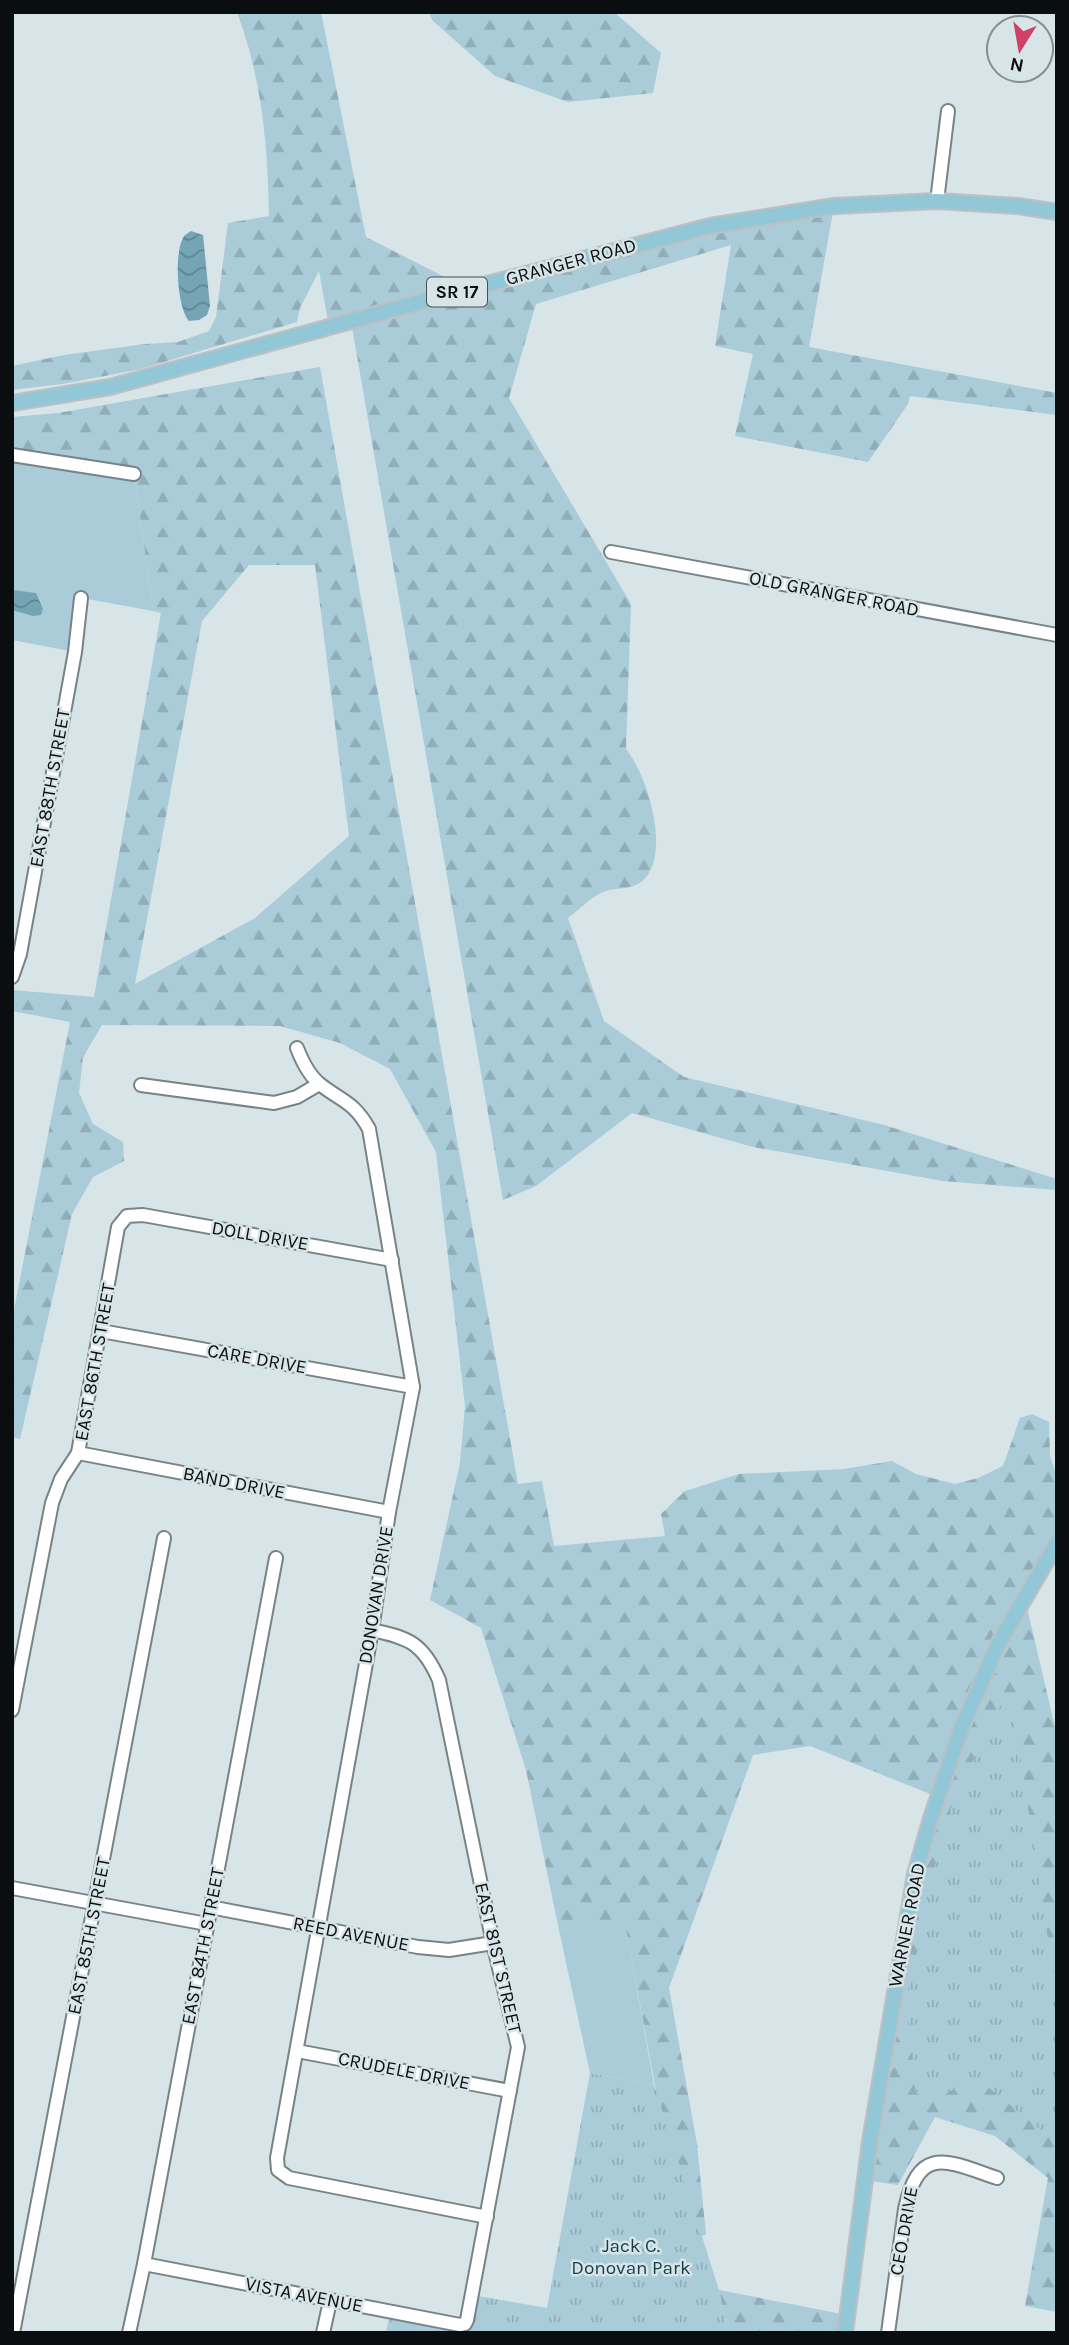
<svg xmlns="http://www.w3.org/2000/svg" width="1069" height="2345" viewBox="0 0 1069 2345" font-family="Karla,sans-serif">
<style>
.grass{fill:#a9ccd8}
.forest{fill:url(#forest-firs);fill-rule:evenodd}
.park{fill:url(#park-tufts)}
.water{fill:url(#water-waves)}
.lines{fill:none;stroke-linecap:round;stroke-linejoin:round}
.minor-casing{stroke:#788387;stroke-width:16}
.major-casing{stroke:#bfc0c1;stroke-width:18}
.minor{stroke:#fff;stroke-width:12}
.major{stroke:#92c7d7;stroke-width:14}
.labels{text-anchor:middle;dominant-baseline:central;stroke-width:5;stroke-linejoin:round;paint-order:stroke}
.shield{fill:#d7e4e8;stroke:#484e51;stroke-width:2}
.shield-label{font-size:18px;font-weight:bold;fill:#0a0e10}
.street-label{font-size:19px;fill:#0a0e10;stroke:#d7e4e8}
.park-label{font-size:19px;fill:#123e4b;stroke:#d7e4e8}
</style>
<defs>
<pattern id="forest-firs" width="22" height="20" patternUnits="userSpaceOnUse" patternTransform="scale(1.75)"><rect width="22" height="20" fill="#a9ccd8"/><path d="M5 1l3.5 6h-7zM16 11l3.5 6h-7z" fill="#90aeb8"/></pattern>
<pattern id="park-tufts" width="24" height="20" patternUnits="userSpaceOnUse" patternTransform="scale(1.75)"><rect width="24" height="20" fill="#a9ccd8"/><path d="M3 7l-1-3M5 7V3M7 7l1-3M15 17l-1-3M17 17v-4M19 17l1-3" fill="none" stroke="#90aeb8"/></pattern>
<pattern id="water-waves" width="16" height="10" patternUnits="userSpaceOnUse" patternTransform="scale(1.75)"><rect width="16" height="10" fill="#75a5b5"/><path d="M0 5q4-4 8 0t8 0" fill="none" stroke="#5e8592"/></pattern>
</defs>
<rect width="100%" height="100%" fill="#d7e4e8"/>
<g class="grass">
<path d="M12,455L134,474L153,611L82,598L75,652L12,640Z"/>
<path d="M624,1917L654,2085L590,2073L559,1930Z"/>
</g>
<g class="forest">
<path d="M237,12H321L366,237L468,289L710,226L834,206L809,347L1057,393V415L910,396L908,404L868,462L735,436L753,354L715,346L731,245L536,304L509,398L631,604L626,749C647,775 669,846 647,876C635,892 618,886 603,892C591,897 579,910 568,918L604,1021L684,1077L884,1125L1057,1179V1190L943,1181L753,1147L632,1113L536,1186L503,1200L351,321L329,327L319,271L300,308L297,322L141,369L63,384L12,390V366L64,355L145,344L178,342L209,331L216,317L228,223L269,216C268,145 262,79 237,12Z"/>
<path d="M429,12H614L661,53L653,93L568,102L495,76L432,20Z"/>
<path d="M320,367L518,1484L542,1481L554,1546L665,1536L661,1514L685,1491L739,1474L844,1469L892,1461L916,1474L955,1484L978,1478L1003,1466L1020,1418L1032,1414L1049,1422L1050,1456L1057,1477V1543L1025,1599L1057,1736V2312L1025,2306L1048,2178L995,2136L935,2117L898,2185L865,2180L893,1999L938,1797L810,1746L753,1755L669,1988L697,2144L706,2235L676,2238L673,2183L624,1918L559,1930L526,1770L481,1628L430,1600L460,1463L465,1406L436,1152L390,1069L340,1043L280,1026L102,1025L83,1057L79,1093L93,1124L123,1142L124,1161L93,1177L72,1214L20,1439L12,1437V1320L70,1022L12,1011V990L94,997L161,613L153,611L134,474L12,456V417L58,413ZM249,565H315L349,836L255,918L135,984L202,621Z"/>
<path d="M719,2290L847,2315L845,2333H727Z"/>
</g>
<g class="park">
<path d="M1007,1693L1011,1694L1057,1999V2143L974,2076L933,2102L930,2096L916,2094L906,2006L925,1901L954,1798Z"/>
<path d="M590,2073L654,2085L719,2290L727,2333H386L390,2312L460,2324L472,2295L547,2308Z"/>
</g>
<g class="water">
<path d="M191,231L203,235L210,306L207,315L199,320L189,321C177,307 174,254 183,238C184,235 188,233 191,231Z"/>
<path d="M12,590L36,593L43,609L41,615L33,616L12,610Z"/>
</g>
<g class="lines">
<g class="minor-casing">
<g id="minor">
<path d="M937,201L948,111"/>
<path d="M12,455L134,474"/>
<path d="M611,552L1057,635"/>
<path d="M12,977L20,954L75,652L81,598"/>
<path d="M297,1048C302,1061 309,1076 321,1085C343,1102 354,1102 369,1129L413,1387L389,1512L372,1630L277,2158L278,2170L289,2178L487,2217"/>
<path d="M141,1085L274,1103L297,1097L319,1084"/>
<path d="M101,1331L413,1387"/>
<path d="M78,1453L389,1512"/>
<path d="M12,1710L52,1503L61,1479L78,1453L118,1227L127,1216L143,1215L392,1260"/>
<path d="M12,1888L207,1924"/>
<path d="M210,1907L418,1947L449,1950L493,1943"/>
<path d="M297,2051L510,2091"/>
<path d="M144,2264L460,2325L465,2324L467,2320L518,2047L493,1943L439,1680C423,1643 409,1638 372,1630"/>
<path d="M13,2333L164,1538"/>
<path d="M129,2333L144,2264L276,1558"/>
<path d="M323,2333L330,2301"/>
<path d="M888,2333L905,2209C919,2144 947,2161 997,2178"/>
</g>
</g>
<g class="major-casing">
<g id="major">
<path d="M12,403L110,387L468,289L710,226L834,206L937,201L1018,206L1057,212"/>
<path d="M845,2333L870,2141L915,1874L931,1818L961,1729L997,1646L1057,1543"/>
</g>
</g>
<use href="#minor" class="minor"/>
<use href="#major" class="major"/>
</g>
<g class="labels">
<rect class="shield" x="427" y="277.5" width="60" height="29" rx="5"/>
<g class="shield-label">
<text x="457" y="292">SR 17</text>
</g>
<g class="street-label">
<text transform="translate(571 262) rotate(-15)">GRANGER ROAD</text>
<text transform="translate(834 594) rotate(11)">OLD GRANGER ROAD</text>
<text transform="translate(50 788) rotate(-80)">EAST 88TH STREET</text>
<text transform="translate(260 1236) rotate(10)">DOLL DRIVE</text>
<text transform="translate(257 1359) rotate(10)">CARE DRIVE</text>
<text transform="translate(95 1362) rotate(-80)">EAST 86TH STREET</text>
<text transform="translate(234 1483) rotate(11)">BAND DRIVE</text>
<text transform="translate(376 1595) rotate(-81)">DONOVAN DRIVE</text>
<text transform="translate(907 1925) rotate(-79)">WARNER ROAD</text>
<text transform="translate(351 1934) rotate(11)">REED AVENUE</text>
<text transform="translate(89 1936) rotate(-79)">EAST 85TH STREET</text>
<text transform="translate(203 1946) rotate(-79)">EAST 84TH STREET</text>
<text transform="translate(498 1958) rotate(77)">EAST 81ST STREET</text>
<text transform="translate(404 2071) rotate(11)">CRUDELE DRIVE</text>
<text transform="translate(904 2231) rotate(-80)">CEO DRIVE</text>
<text transform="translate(304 2295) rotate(11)">VISTA AVENUE</text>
</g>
<g class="park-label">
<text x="631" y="2246">Jack C.<tspan x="631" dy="22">Donovan Park</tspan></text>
</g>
</g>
<rect width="1069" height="2345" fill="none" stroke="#0a0e10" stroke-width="28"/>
<g transform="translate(1020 49) rotate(191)"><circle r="33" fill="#d7e4e8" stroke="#858e92" stroke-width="2"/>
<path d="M0-5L12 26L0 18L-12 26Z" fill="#d14165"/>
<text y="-10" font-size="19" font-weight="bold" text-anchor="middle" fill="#0a0e10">N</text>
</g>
</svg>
